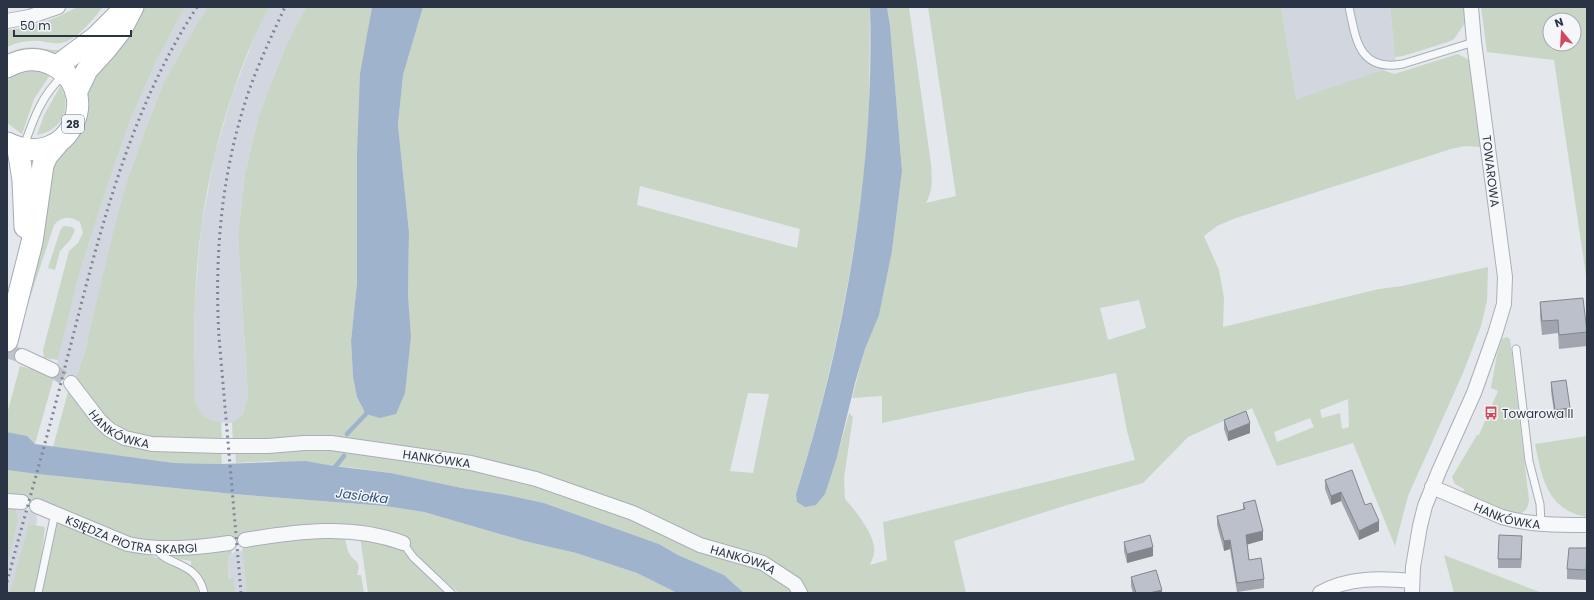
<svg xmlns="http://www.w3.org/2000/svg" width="1594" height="600" viewBox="0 0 1594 600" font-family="Poppins,sans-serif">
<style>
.built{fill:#d2d6de}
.green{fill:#c9d6c5;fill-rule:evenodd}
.water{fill:#9fb4cc}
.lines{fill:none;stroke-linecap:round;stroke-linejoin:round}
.stream{stroke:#9fb4cc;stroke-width:4.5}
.street-tunnel{stroke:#bfc3cb;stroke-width:14;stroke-dasharray:14 7;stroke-linecap:butt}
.lane-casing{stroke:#a9aeb7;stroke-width:9}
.street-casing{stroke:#a9aeb7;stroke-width:16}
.primary-casing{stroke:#a3abb8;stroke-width:23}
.lane{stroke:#f7f8fa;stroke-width:7}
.street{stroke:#f7f8fa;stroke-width:14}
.primary{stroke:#fff;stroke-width:21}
.rail{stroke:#7d8696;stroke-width:3;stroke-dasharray:2 4;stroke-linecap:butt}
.wall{fill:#a1a5ae}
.shaded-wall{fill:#83868d}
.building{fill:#bbc0ca;stroke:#83868d}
.labels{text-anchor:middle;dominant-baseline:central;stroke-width:3;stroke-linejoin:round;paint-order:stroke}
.shield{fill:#f4f6f9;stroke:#676e7b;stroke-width:1}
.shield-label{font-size:11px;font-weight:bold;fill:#2b3445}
.street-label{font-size:12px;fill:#2b3445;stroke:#f4f6f9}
.poi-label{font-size:12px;fill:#2b3445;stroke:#f4f6f9;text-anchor:start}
.water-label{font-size:13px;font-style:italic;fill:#34527a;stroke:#f4f6f9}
</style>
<rect width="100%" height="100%" fill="#e4e7ec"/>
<g class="built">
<path d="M185,7H208L196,25L163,84L145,131L127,181L85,351L75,381L56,368L79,274L107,187L130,120L156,61Z"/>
<path d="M269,7H306L285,48L259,115L245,174L238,236L248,395L243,414L234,423L212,422L201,415L195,400V299L201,229L214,158L232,95L257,31Z"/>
<path d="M1281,7H1390L1396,66L1296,99Z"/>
<path d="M17,509L36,511L37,520L20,593H7V543Z"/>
<path d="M245,550L250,593H231L228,558L234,552Z"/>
</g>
<g class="green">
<path d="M77,7H103C93,19 80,37 65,42C56,45 48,42 40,41C29,40 17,42 7,47V30C32,28 56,19 77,7Z"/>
<path d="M111,7H115L102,21L60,53L48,52L7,56L8,53C18,48 29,46 40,48C48,49 55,51 63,50L96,24Z"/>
<path d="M145,7H185L156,61L130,120L107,187L79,274L58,360L44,358L43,350L69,251L78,243L83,233L80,222C69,216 62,216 54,225L29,301L41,245L49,164L79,132L85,119L88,107V85Z"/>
<path d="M208,7H269C223,96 199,200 195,300C194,333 195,367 195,400C201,415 204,421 221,422L222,443L160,442L116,430L75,381L85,351L114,229L127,181L145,131L163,84L196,25Z"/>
<path d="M306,7H372L369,23L357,283L351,341L353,376L411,336L408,295L409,232L398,125L403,75L423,7H870C869,64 871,121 864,177C851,284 828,391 796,494L837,457L849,413L853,417L844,478L845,499C855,510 877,537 874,553C874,557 871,561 870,565L887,560L883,522L1135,460L1127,431L1116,373L882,423V396L852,398L865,349L879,314L892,251L902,171L890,25L887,7H909L931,164C932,180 933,189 926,203L956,196L928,7H1281L1296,99L1383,70L1394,74L1458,54L1469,60L1480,147L1465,146L1451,149L1236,218L1217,226L1204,236L1219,270L1224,298L1223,327L1379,289L1402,286L1488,267L1487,301L1481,326L1463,373L1408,496L1395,546L1353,443L1277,466L1252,408L1188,437L1143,483L1064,506L954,541L966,593H806L792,575L473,460L233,443L232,423L243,414L248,395L238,236L245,174L259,115L285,48ZM640,186L800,229L797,248L637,205ZM1139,300L1146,328L1108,340L1100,308ZM748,393L769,394L753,473L730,471ZM1348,399L1349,427L1342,429L1340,413L1322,418L1320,410ZM1310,418L1314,427L1277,442L1274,432Z"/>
<path d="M1390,7H1464L1465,23L1454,39L1448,42L1403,56L1395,57Z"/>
<path d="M1481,7H1587V282L1554,60L1487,52ZM1550,20H1574V44H1550Z"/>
<path d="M39,70L50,75L34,99L22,134L7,123V81C17,72 26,70 39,70Z"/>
<path d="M61,85C72,107 62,131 37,135L44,115Z"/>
<path d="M65,226L72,227L75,230L71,239L60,251L55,270L48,268L60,231L62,227Z"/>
<path d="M1507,337L1510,339L1529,500C1528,510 1524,514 1514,514L1463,494L1464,489L1455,484L1452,477L1477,435H1479L1498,391L1491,388L1497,354L1502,339Z"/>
<path d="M20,366L48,373L54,377L35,444L26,436L7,432V414Z"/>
<path d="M69,388L104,430L221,449L222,464L174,463L53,447Z"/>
<path d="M1587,436V517C1547,510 1542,478 1535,444Z"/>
<path d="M304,448L381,454L512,477L759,566L797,593H744L724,575L678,555L659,544L544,503L507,495L462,488L391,473L348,467L268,461L236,463L235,449Z"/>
<path d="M7,470L37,474L233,494L385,506L424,512L524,541L576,553L637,573L677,593H459L422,562L403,540L389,535L245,537L167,545L117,535L44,503L22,497L7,495Z"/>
<path d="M7,506L18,507L16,511L18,521L7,564Z"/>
<path d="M62,521L173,564L190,574L196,582L199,593H41L57,523Z"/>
<path d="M29,524L45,527L41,564L35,593H10Z"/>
<path d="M344,533C346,539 346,547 349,553C353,562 362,559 357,575H361L364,593H247L242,544Z"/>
<path d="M360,536L399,545L450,593H368Z"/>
<path d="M231,546L232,553L228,558L229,579L234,578L235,593H207C205,581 201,573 191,566V561L178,559L165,552Z"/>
<path d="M1444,555L1542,593H1454Z"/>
</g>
<g class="water">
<path d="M372,7H423L403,75L398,125L409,232L408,295L411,336L405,393L396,414L380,418L366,414L357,397L353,376L351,341L357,283V154L360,74Z"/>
<path d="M870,7H887L890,25L902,171L892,251L879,315L865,349L855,383L837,457L825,494L816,505L805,507L797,502L796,494C845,338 875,171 870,7Z"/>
<path d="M7,432L27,436L35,444L174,463L222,464L305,461L334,466L391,473L462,488L507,495L544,503L659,544L678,555L724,575L744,593H677L637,573L576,553L524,541L424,512L385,506L233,494L37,474L7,470Z"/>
</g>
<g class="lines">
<g class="stream">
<path d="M347,434L366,414L367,409"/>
<path d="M331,472L344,456"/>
</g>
<g class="street-tunnel">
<path d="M7,351L22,356"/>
<path d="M52,370L71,383"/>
</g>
<g class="lane-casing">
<g id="lane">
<path d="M1349,7C1356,40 1359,72 1403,64L1474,42"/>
<path d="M24,146C33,120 42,94 63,76"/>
<path d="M1516,349L1529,461L1540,504L1541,523"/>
<path d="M403,543L413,557L451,593"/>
<path d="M157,549C165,566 197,560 204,593"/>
<path d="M38,593L55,513"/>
</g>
</g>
<g class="street-casing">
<g id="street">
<path d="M7,21L29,17L58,7"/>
<path d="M22,356L52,370"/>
<path id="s1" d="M71,383L100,421L110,430L125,438L152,444L221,446H268L304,443H331L471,463L536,479L633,513L700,545L763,563L795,584L800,593"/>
<path id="s2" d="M1432,487L1502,517C1529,525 1559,525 1587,525"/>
<path d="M7,501L22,502"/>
<path id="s3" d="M37,506L128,544C161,551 195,548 229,543"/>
<path d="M245,540C298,531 352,524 403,543"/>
<path d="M1320,593C1348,577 1381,578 1412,581"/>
<path d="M1412,593L1413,567L1420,526L1425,506L1439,471L1474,393L1495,334L1504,304L1505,277L1474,42L1471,7"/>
</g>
</g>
<g class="primary-casing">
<g id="primary">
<path d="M57,66L96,37L118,15"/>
<path d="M7,67C21,59 36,57 51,64C104,87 72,174 7,143"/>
<path d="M76,93L87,70L106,49L121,30L133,7"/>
<path d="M18,149L23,180L25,227"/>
<path d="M7,341L32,242L43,165L47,156L58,143"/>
</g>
</g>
<use href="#lane" class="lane"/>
<use href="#street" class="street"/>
<use href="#primary" class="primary"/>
<g class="rail">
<path d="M7,582C26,510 47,439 65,367C97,244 126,115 197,7"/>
<path d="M241,593L219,337C214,252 222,166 251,85C261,58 273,33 285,7"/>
</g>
</g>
<g class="wall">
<path d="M1540,302L1587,332V346L1559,349L1558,333L1542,335L1540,316Z"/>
<path d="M1551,382L1570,408V417L1555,419L1551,391Z"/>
<path d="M1224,420L1250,433L1228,441L1224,429Z"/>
<path d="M1325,480L1365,505L1379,531L1359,540L1341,501L1331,505L1325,489Z"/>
<path d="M1243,503L1263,540L1247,544L1249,560L1264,579V588L1237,592L1230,549L1224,551L1217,525V516L1243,509Z"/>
<path d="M1124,542L1153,556L1127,563L1124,551Z"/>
<path d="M1522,545L1521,568H1498V559Z"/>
<path d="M1587,548L1586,580L1567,579V569Z"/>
<path d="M1131,577L1162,593H1133L1131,586Z"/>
</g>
<g class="shaded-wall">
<path d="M1250,423V433L1228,441V432Z"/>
<path d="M1341,492V501L1331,505V496Z"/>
<path d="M1379,521V531L1359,540V531Z"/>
<path d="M1263,531V540L1246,545V535Z"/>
<path d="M1522,536V545L1521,568V559Z"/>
<path d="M1230,540V549L1224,551V541Z"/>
<path d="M1153,547V556L1127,563V554Z"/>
<path d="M1587,562V571L1586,580V570Z"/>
<path d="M1162,590V593H1149Z"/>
</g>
<g class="building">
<path d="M1583,298L1587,332L1559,335L1558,320L1542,321L1540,302Z"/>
<path d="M1566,380L1570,408L1555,410L1551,382Z"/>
<path d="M1246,411L1250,423L1228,432L1224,420Z"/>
<path d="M1352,470L1365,505L1371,503L1379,521L1359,531L1341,492L1331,496L1325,480Z"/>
<path d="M1255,500L1263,531L1246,535L1249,560L1261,558L1264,579L1237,583L1230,540L1224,541L1217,516L1245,509L1243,503Z"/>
<path d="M1150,535L1153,547L1127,554L1124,542Z"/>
<path d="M1499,535L1522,536L1521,559H1498Z"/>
<path d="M1569,548H1587L1586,570L1567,569Z"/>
<path d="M1156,570L1162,590L1149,593H1136L1131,577Z"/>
</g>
<defs>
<g id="bus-bare" transform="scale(1.08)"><path d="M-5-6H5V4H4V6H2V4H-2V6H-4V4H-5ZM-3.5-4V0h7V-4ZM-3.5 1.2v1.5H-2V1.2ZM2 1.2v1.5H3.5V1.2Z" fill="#d1495b" stroke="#f4f6f9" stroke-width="2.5" paint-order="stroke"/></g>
</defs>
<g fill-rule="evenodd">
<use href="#bus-bare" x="1491" y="413"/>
</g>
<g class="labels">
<rect class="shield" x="62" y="115" width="22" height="18" rx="3"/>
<g class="shield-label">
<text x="73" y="124">28</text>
</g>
<g class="street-label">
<text transform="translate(1491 171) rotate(83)">TOWAROWA</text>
<text stroke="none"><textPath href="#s1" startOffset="69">HANKÓWKA</textPath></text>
<text stroke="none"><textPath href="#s1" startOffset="392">HANKÓWKA</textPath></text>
<text stroke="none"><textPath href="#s2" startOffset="81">HANKÓWKA</textPath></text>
<text stroke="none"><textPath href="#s3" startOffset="100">KSIĘDZA PIOTRA SKARGI</textPath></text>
<text stroke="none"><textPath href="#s1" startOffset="716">HANKÓWKA</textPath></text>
</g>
<g class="poi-label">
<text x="1502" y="413">Towarowa II</text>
</g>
<g class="water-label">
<text transform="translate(362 496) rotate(7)">Jasiołka</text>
</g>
</g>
<rect width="1594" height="600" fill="none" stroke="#2b3445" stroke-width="16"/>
<g transform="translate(1562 32) rotate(342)"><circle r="19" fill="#f4f6f9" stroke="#a4a8b1"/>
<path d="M0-3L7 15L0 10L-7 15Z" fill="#d1495b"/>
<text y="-6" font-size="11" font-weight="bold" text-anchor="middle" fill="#2b3445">N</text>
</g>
<path d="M14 30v6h117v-6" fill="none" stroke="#2b3445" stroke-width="2"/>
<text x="20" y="30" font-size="12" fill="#2b3445" stroke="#f4f6f9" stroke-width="3" paint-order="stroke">50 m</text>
</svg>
